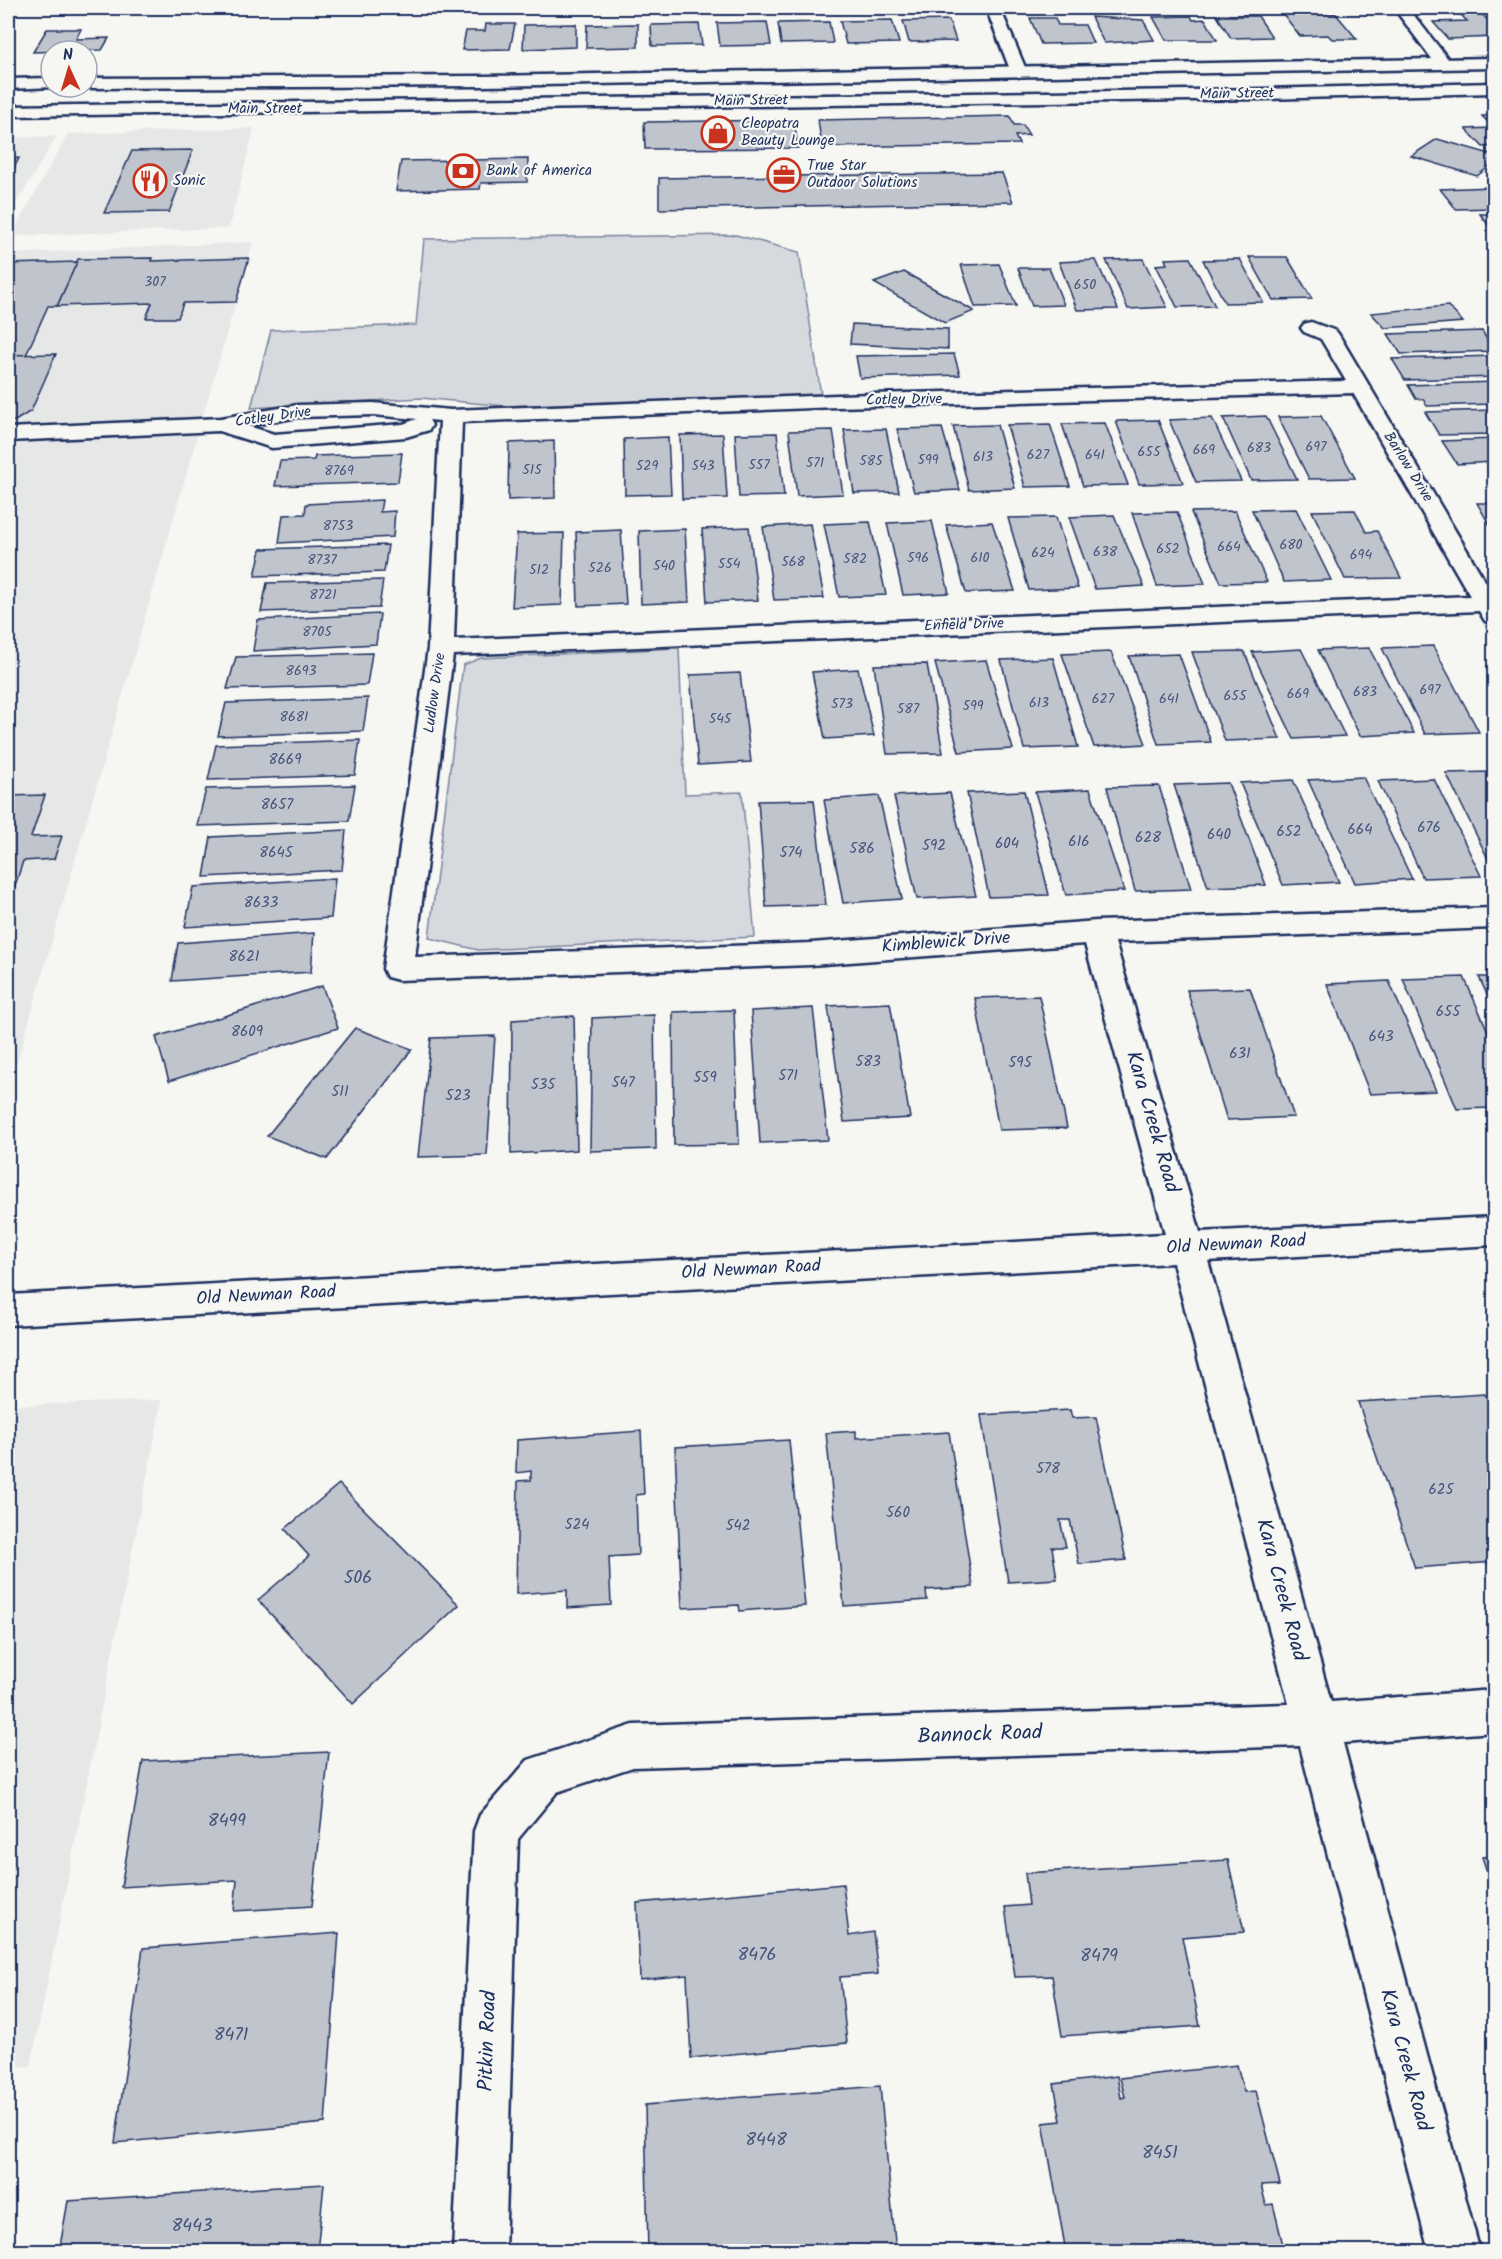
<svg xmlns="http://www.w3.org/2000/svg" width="1502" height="2259" viewBox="0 0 1502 2259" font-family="Kalam,sans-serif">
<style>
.built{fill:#e6e7e7}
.green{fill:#d6d9dd;stroke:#78849e;stroke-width:1.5}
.building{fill:#c0c4cd;stroke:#1b2f5e;stroke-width:1.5}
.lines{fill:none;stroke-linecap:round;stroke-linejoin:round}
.minor-casing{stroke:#1b2f5e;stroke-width:5}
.secondary-casing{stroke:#1b2f5e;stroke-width:5}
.minor{fill:#f6f6f2;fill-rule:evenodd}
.secondary{fill:#f6f6f2;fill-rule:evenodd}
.labels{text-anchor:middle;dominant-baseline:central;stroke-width:4.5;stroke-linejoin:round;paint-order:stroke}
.far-number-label{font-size:14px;fill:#44547a}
.far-street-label{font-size:15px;fill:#1b2f5e;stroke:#f6f6f2}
.far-poi-label{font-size:15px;fill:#1b2f5e;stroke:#f6f6f2;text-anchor:start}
.number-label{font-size:15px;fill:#44547a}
.street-label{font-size:18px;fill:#1b2f5e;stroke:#f6f6f2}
.near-number-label{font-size:18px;fill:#44547a}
.near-street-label{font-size:21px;fill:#1b2f5e;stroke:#f6f6f2}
</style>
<rect width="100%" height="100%" fill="#f6f6f2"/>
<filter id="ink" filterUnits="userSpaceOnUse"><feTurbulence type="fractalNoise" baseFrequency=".0167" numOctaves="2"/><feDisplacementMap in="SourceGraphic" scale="12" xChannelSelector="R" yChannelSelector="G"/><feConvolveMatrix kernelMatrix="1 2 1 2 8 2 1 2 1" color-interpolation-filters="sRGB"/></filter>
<g filter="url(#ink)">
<g class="built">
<path d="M254,128L229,228L11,236L68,134Z"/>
<path d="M57,136L8,217V138Z"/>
<path d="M253,242L8,1094V254Z"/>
<path d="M162,1400L31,2066L8,2067V1406Z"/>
</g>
<g class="green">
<path d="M736,235L799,252L821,395L506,406L421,398L251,408L271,330L416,325L424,239Z"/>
<path d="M679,648L685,794L742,792L755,937L478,950L429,938L463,665L481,658Z"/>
</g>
<g class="building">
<path d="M1335,13L1357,39H1332L1328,35L1300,36L1283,14Z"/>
<path d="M1459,13H1481L1494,27V37L1448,39L1433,22L1467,21Z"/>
<path d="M1191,16L1193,20L1205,19L1217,40H1166L1153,17Z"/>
<path d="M1217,16H1258L1272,37L1231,38Z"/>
<path d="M1091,17L1143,20L1154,40L1104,43Z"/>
<path d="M1030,18H1055L1058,25H1085L1093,43L1041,44Z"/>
<path d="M892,20L899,43L846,44L840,21Z"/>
<path d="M949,20L956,41L909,42L903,21Z"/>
<path d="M767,22L771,45L720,46L717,23Z"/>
<path d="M829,22L833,43L781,44L778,23Z"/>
<path d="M486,24H515L510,49L462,50L466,31H485Z"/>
<path d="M576,24V47L523,49L524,25Z"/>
<path d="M638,24V47L586,48L587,25Z"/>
<path d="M699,24L702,45L652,46L651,25Z"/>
<path d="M47,29H81L76,39L109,38L102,50L33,52Z"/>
<path d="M1494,115V146L1483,147L1466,129L1494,128L1482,116Z"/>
<path d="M1010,116L1014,125H1023L1029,135L1015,136L1019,144L822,147L818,120Z"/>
<path d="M794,120L798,148L645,149L644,122Z"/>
<path d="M1437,139L1494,155V163L1477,176L1411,156Z"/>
<path d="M193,150L169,212L104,213L132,151Z"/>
<path d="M19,158L8,181V159Z"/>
<path d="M528,159L527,182L481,183L480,189L396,191L401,161Z"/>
<path d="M1002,173L1013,202L659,209V178Z"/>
<path d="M1494,187V208L1456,209L1440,189Z"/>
<path d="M1480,214H1494V226H1489Z"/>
<path d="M1249,257H1287L1312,299L1273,300Z"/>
<path d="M152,258L151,261L249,258L236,302L183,303L178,318H146L152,303L57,306L78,259Z"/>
<path d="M1190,258L1215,306L1177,307L1156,265L1167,264L1165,259Z"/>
<path d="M1143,259L1167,307L1128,309L1106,260Z"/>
<path d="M1240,259L1263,302L1225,303L1203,260Z"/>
<path d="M1096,260L1118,309L1077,310L1059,262Z"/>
<path d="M77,262L57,306H48L26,355H8V264Z"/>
<path d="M999,264L1016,306L975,307L961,265Z"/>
<path d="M1018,268H1049L1064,305L1032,306Z"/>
<path d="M904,272L974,311L945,323L874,283Z"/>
<path d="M1448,306L1463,322L1385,328L1371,313Z"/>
<path d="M852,324L948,329V349L850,344Z"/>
<path d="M1482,331L1494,351L1401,354L1388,334Z"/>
<path d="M56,354L31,411L15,421L8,422V355Z"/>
<path d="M954,354L960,375L860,378L856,356Z"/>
<path d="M1494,356V377L1405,380L1392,359Z"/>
<path d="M1494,382V404L1427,406L1423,399H1416L1408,385Z"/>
<path d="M1494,410V434L1439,435L1425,412Z"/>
<path d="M1266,416L1297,479L1251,480L1223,418Z"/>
<path d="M1321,416L1355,478L1309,479L1278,417Z"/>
<path d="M1212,418L1241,481L1196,482L1169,420Z"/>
<path d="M1158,420L1183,483L1139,484L1116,421Z"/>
<path d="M1105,423L1128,485L1083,486L1062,424Z"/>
<path d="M1050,424L1070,486L1025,487L1007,425Z"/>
<path d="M997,425L1015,488L969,490L953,426Z"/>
<path d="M942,428L960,490L914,492L897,429Z"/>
<path d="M886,429L899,492L854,493L844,430Z"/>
<path d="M833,430L843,494L797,496L789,431Z"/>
<path d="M777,433L784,496L739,497L735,434Z"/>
<path d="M723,434L727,498L682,499L680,435Z"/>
<path d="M668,437L671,494L625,495L624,439Z"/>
<path d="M1494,439V462L1457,464L1442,441Z"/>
<path d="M554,441L555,498L508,500L509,443Z"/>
<path d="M402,453L398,482L275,486L280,461L314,460L315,456Z"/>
<path d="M382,500L380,512L395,511L393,537L279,543L283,515L305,514L306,504Z"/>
<path d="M1477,503H1494V529H1492Z"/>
<path d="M1296,509L1331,580L1284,582L1252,510Z"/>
<path d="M1355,510L1366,532L1377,531L1401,578L1345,579L1312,511Z"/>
<path d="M1235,511L1267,582L1221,583L1191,512Z"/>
<path d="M1177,512L1205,584L1157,586L1132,513Z"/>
<path d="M1114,515L1144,586L1095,589L1069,517Z"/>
<path d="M1056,517L1078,588L1029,590L1008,518Z"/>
<path d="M932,521L949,593L903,595L887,523Z"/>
<path d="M870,522L886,595L839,597L824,524Z"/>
<path d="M992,522L1015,591L966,593L946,525Z"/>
<path d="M810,524L824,598L774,600L763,527Z"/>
<path d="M749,527L758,600L707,602L702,529Z"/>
<path d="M685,529L689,602L641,604L639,531Z"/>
<path d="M621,530L626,604L578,606L576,532Z"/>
<path d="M564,533L562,605L512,607L517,534Z"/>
<path d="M388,545L384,572L255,576L261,549Z"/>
<path d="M383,580L379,608L261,612L267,583Z"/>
<path d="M380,614L376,644L253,651L258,620Z"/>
<path d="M1433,646L1479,732L1425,734L1382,648Z"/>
<path d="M1369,648L1414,733L1360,736L1318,650Z"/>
<path d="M1301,649L1345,736L1294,739L1252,652Z"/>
<path d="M1244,651L1280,739L1225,741L1192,652Z"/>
<path d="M1111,652L1146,744L1094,747L1062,654Z"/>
<path d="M372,653L367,685L227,689L236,657Z"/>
<path d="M1179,654L1211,742L1158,744L1129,656Z"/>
<path d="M1053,658L1078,747L1024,749L1001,660Z"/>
<path d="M986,660L1013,749L959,752L935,663Z"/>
<path d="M927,664L943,753L887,754L874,665Z"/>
<path d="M858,669L874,736L825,739L812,672Z"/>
<path d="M740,673L751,762L698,765L690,675Z"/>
<path d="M368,698L363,731L218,736L226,703Z"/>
<path d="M360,740L355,775L208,780L216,745Z"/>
<path d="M1494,772V871L1446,773Z"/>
<path d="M1363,777L1412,879L1355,883L1308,780Z"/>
<path d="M1434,779L1481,876L1423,878L1378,781Z"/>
<path d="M1293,780L1339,882L1283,885L1240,783Z"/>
<path d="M1228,783L1266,885L1208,887L1174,785Z"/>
<path d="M355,785L349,821L197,826L206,789Z"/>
<path d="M1159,786L1191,889L1135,891L1107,787Z"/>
<path d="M1090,789L1124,891L1066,895L1035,792Z"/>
<path d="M1024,791L1049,895L989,897L967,793Z"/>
<path d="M950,793L976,896L917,899L894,796Z"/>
<path d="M45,795L31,837L62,836L54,859L23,861L8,908V796Z"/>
<path d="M879,796L902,899L843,903L824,800Z"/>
<path d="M814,800L826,905L766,907L758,801Z"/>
<path d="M346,830L342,870L204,877L211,837Z"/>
<path d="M335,878L331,918L185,927L193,887Z"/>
<path d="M314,933L311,972L172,981L178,943Z"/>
<path d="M1464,977L1494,1045V1108L1457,1109L1403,979Z"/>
<path d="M1479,977H1494V1010Z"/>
<path d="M1389,981L1436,1091L1370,1094L1327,984Z"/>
<path d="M322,986L338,1028L169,1081L156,1037Z"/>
<path d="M1250,988L1294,1117L1227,1120L1187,990Z"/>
<path d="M1039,996L1067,1128L999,1130L975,998Z"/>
<path d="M890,1003L910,1118L844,1122L828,1006Z"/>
<path d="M813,1008L828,1140L760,1143L751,1011Z"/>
<path d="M734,1010L739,1144L674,1145L673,1012Z"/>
<path d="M654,1015L656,1149L590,1151L592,1018Z"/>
<path d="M574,1016L577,1150L511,1154L512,1020Z"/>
<path d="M355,1028L412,1049L327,1159L267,1136Z"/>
<path d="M495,1036L487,1155L418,1157L431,1038Z"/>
<path d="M1485,1394L1494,1418V1562L1415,1568L1358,1402Z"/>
<path d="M1070,1410L1072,1418L1096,1417L1126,1560L1079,1564L1070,1520H1060L1066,1547H1052L1057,1579L1008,1582L981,1415Z"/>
<path d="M641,1431L644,1494L636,1495L638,1555L609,1557L611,1605L567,1608V1590L516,1594L518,1481L531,1480V1471L516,1473L517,1440Z"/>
<path d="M856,1431V1438L949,1432L973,1587L926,1590L927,1600L844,1606L826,1433Z"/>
<path d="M789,1440L805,1606L740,1611L739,1605L682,1608L675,1447Z"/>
<path d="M339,1484L459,1605L353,1704L258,1600L309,1556L285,1529Z"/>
<path d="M329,1752L312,1906L234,1911L237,1880L121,1887L143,1761Z"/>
<path d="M1494,1856V1893L1482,1857Z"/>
<path d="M1228,1860L1244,1932L1182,1937L1200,2026L1062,2036L1052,1976L1015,1977L1005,1907L1029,1905L1025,1873Z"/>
<path d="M843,1884L849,1936L873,1932L878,1974L840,1977L847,2043L691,2058L687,1975L640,1980L637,1903Z"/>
<path d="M339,1933L325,2123L115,2143L143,1948Z"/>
<path d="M1237,2065L1244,2092L1256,2091L1280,2184L1261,2185L1266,2205L1273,2204L1284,2249L1264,2252H1066L1043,2123L1061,2121L1054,2084L1117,2076L1121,2098L1125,2097L1120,2078Z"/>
<path d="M880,2086L896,2252H648L645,2105Z"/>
<path d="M324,2184L317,2252H59L68,2201Z"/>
</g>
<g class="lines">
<g class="minor-casing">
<g id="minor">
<path d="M986,8H1000L1027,72L1025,75L1019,77L1011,72Z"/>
<path d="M1394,8H1408L1452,64L1450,67H1438Z"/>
<path d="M1311,322L1336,331L1339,335L1494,596V623L1485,621L1479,611L453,655L415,957L811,943L1097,921L1494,908V928L1115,942L1200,1232L1494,1217V1245L1208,1261L1331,1702L1494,1690V1732L1343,1743L1480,2252H1429L1300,1746L633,1767L557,1792L518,1839L505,2252H453L474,1831L480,1815L528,1760L633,1725L1289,1704L1173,1263L8,1325V1295L1165,1234L1085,944L811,965L398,980L387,977L383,969L428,648L440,421L429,420L432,425L429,430L406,437L272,448L219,431L8,441V428L221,418L298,405L373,403L451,410L837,395L1346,381L1321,339L1304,332L1301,328L1304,324ZM1353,393L1470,596L454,640L462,422L837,407ZM373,415L417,419L403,424L274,434L248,426L298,417Z"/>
</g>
</g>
<g class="secondary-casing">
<g id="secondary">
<path d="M1494,58V68L482,86L87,88L84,87H87V78L482,76Z"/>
<path d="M51,78V87H54L8,89V79Z"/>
<path d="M1494,83V93L1263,99L8,116V106L1263,89Z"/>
</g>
</g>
<use href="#minor" class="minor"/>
<use href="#secondary" class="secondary"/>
</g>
</g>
<defs>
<g id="shop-ring" transform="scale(1.725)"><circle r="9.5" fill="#f6f6f2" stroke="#c8321e" stroke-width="1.5"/><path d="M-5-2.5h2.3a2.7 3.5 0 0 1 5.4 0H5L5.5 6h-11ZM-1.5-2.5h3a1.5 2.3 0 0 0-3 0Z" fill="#c8321e"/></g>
<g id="bank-ring" transform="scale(1.725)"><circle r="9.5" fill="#f6f6f2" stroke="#c8321e" stroke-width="1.5"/><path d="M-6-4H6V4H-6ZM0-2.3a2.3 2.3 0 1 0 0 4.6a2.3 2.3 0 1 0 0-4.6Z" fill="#c8321e"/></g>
<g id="office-ring" transform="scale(1.725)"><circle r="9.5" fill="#f6f6f2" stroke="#c8321e" stroke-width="1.5"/><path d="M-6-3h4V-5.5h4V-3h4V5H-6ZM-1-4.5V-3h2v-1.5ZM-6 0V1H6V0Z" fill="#c8321e"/></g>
<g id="restaurant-ring" transform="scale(1.725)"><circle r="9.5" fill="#f6f6f2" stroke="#c8321e" stroke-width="1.5"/><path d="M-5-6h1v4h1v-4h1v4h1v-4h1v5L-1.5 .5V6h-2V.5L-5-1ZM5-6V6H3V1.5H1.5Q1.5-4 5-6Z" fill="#c8321e"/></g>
</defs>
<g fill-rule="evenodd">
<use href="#shop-ring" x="718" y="133"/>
<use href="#bank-ring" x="463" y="171"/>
<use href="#office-ring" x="784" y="175"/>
<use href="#restaurant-ring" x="150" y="181"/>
</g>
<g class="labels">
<g class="far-number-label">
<text x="155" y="282">307</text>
<text x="1085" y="285">650</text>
<text x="1316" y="447">697</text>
<text x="1259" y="448">683</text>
<text x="1204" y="450">669</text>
<text x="1149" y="452">655</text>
<text x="1038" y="455">627</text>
<text x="1095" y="455">641</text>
<text x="983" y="457">613</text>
<text x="928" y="460">599</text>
<text x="871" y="461">585</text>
<text x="815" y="463">571</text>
<text x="759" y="465">557</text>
<text x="647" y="466">529</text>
<text x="703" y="466">543</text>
<text x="532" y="470">515</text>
<text x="339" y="471">8769</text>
<text x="338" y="526">8753</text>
<text x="1291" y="545">680</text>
<text x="1229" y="547">664</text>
<text x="1168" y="549">652</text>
<text x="1105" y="552">638</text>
<text x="1043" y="553">624</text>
<text x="1361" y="555">694</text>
<text x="918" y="558">596</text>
<text x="980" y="558">610</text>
<text x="855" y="559">582</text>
<text x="322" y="560">8737</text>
<text x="793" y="562">568</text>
<text x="729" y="564">554</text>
<text x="664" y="566">540</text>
<text x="600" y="568">526</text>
<text x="539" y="570">512</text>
<text x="323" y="595">8721</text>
<text x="317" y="632">8705</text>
<text x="301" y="671">8693</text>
<text x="1430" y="690">697</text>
<text x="1365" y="692">683</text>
<text x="1298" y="694">669</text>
<text x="1235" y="696">655</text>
<text x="1103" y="699">627</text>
<text x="1169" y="699">641</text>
<text x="1039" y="703">613</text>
<text x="842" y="704">573</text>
<text x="973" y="706">599</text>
<text x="908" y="709">587</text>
<text x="294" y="717">8681</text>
<text x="720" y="719">545</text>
</g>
<g class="far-street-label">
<text transform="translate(1237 94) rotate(-1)">Main Street</text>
<text transform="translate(751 101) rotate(-1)">Main Street</text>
<text x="265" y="109">Main Street</text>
<text transform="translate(904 400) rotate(-1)">Cotley Drive</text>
<text transform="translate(273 417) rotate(-8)">Cotley Drive</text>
<text transform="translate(1408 467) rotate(58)">Barlow Drive</text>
<text transform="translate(964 625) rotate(-2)">Enfield Drive</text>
<text transform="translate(435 693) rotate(-82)">Ludlow Drive</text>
</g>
<g class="far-poi-label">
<text x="741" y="124">Cleopatra<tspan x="741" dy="17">Beauty Lounge</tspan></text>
<text x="807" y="166">True Star<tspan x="807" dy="17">Outdoor Solutions</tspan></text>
<text x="486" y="171">Bank of America</text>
<text x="173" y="181">Sonic</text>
</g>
<g class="number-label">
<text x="285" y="760">8669</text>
<text x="277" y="805">8657</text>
<text x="1429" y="828">676</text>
<text x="1360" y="830">664</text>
<text x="1289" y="832">652</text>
<text x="1219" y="835">640</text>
<text x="1148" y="838">628</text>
<text x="1079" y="842">616</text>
<text x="1007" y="844">604</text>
<text x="934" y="846">592</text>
<text x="862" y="849">586</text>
<text x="276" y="853">8645</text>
<text x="791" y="853">574</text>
<text x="261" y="903">8633</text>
<text x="244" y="957">8621</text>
<text x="1448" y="1012">655</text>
<text x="247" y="1032">8609</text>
<text x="1381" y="1037">643</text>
<text x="1240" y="1054">631</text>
<text x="868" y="1062">583</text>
<text x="1020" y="1063">595</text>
<text x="788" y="1076">571</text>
<text x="705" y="1078">559</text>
<text x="623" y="1083">547</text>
<text x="543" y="1085">535</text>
<text x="340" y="1092">511</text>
<text x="458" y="1096">523</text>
<text x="1048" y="1469">578</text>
<text x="1441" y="1490">625</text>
<text x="898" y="1513">560</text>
<text x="577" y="1525">524</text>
<text x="738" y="1526">542</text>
</g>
<g class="street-label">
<text transform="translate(946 943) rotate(-4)">Kimblewick Drive</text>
<text transform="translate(1236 1245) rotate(-3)">Old Newman Road</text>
<text transform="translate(751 1270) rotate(-3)">Old Newman Road</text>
<text transform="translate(266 1296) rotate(-3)">Old Newman Road</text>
</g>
<g class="near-number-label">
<text x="358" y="1578">506</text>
<text x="227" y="1821">8499</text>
<text x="757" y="1955">8476</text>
<text x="1099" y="1956">8479</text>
<text x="231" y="2035">8471</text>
<text x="766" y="2140">8448</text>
<text x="1160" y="2153">8451</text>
<text x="192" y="2226">8443</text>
</g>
<g class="near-street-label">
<text transform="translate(1152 1122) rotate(74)">Kara Creek Road</text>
<text transform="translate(1281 1590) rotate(75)">Kara Creek Road</text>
<text transform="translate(980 1735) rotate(-2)">Bannock Road</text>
<text transform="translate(488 2041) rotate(-88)">Pitkin Road</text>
<text transform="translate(1405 2060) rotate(75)">Kara Creek Road</text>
</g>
</g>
<rect width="1502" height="2259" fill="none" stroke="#f6f6f2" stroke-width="30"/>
<rect x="15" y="15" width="1472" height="2229" fill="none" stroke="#1b2f5e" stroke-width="2" filter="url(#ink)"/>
<g transform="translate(69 69) rotate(356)"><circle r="28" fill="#f6f6f2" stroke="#9ea6b7" stroke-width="1.5"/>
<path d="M0-4.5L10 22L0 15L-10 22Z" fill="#c8321e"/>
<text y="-9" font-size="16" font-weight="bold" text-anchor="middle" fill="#1b2f5e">N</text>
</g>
</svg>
